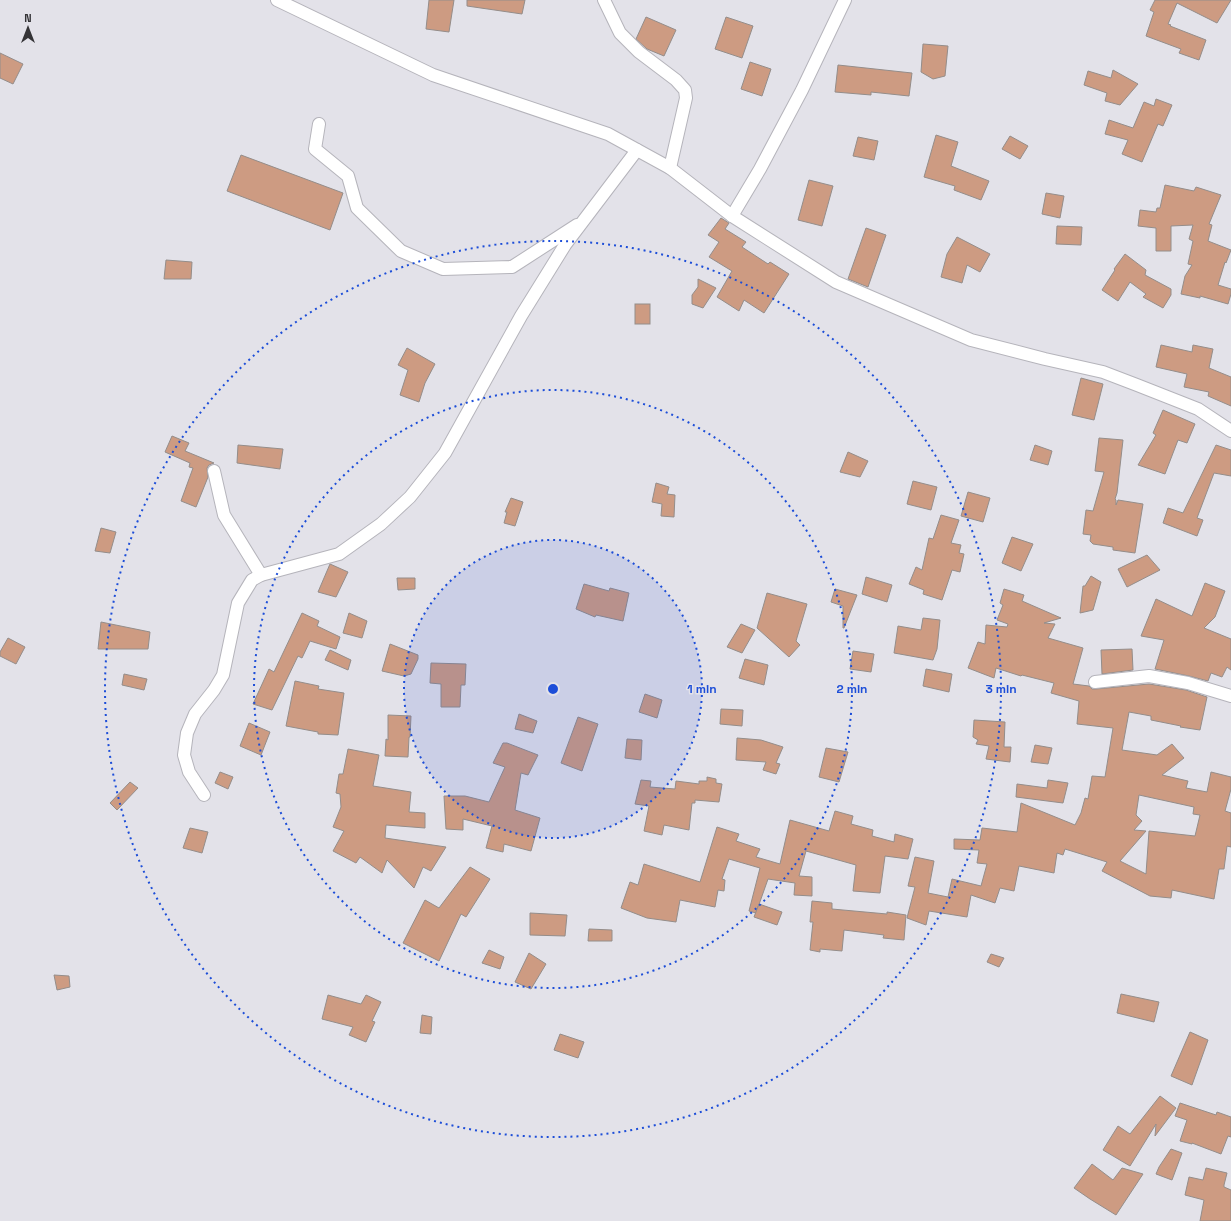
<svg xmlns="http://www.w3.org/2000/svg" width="1231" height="1221" viewBox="0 0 1231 1221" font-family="'Space Grotesk',sans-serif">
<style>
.building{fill:#cd9b82;stroke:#948d8a;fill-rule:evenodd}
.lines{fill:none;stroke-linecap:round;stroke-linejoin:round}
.minor-casing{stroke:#b5b4bb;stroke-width:14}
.minor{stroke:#fff;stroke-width:12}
.ring{fill:none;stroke:#1d4ed8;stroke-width:2;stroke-dasharray:2 4}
.centre{fill:#1d4ed8;stroke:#e3e2e9;stroke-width:2}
.ring-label{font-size:12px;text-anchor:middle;font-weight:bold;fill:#1d4ed8;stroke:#e3e2e9;stroke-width:3;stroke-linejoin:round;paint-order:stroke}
</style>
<rect width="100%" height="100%" fill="#e3e2e9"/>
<g class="building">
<path d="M429,0H454L449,32L426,29Z"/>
<path d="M467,0H525L522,14L467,6Z"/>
<path d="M1155,0H1231L1217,23L1177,3L1168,24L1171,25L1170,26L1206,40L1199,60L1179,53L1181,49L1146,36L1154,12L1150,10Z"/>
<path d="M646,17L676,30L664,56L647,49L636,39Z"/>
<path d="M726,17L753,26L742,58L715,49Z"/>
<path d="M923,44L948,46L945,76L933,79L921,72Z"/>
<path d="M0,53L23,64L13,84L0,78Z"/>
<path d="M750,62L771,69L762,96L741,89Z"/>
<path d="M838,65L912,73L909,96L871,92V95L835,92Z"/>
<path d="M1113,70L1138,84L1120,105L1105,101L1107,93L1084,85L1088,71L1111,78Z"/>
<path d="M1156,99L1172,105L1163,126L1158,124L1142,162L1122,154L1128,140L1105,134L1109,120L1133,128L1144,102L1154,106Z"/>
<path d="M936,135L958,142L951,166L989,181L981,200L954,190L955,186L924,177Z"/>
<path d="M1010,136L1028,146L1020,159L1002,149Z"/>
<path d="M858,137L878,141L874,160L853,156Z"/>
<path d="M241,155L343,193L330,230L227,191Z"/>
<path d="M809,180L833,186L822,226L798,220Z"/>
<path d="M1165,185L1194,191L1196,187L1221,195L1209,224L1212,225L1208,241L1231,250L1226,263L1225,262L1218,285L1231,289V294L1228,304L1200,296V298L1181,294L1185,276L1192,265L1188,264L1193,241L1189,239L1193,225L1171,226V251H1156V228L1138,226L1140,210L1156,212L1157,208H1160Z"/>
<path d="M1046,193L1064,196L1060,218L1042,214Z"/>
<path d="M721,218L729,223L725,229L746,242L742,247L768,264L770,262L789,274L764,313L744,300L739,311L717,297L732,271L709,257L719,242L708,235Z"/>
<path d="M1057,226L1082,227L1081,245L1056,244Z"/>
<path d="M866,228L886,235L868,287L848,279Z"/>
<path d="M957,237L990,254L980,272L967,265L962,283L941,277L947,254Z"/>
<path d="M1125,254L1146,270L1145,275L1171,289V295L1163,308L1143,297L1146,294L1130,282L1118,301L1102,290L1115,270L1114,269Z"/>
<path d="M166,260L192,262L191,279H164Z"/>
<path d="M698,279L716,288L703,308L692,304V295L698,287Z"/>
<rect x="635" y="304" width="15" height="20"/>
<path d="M1161,345L1192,352L1193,345L1213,349L1209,368L1231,377V406L1208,396L1209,392L1184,387L1187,374L1156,367Z"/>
<path d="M407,348L435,364L425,383L419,402L400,395L408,370L398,365Z"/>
<path d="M1081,378L1103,384L1094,420L1072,415Z"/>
<path d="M1163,410L1195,424L1187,443L1178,440L1165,474L1138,465L1156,435L1153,433Z"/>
<path d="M172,436L189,443L185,451L214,463L209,465L207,468L208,477L196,507L181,501L193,468L189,467L190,463L165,452Z"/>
<path d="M1099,438L1123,440L1117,493L1115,499L1116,500V505L1118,500L1143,504L1135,553L1113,550V547L1093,544L1090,541L1091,535L1083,534L1086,510L1093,511L1104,472L1095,471Z"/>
<path d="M238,445L283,449L280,469L237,463Z"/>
<path d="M1035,445L1052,451L1048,465L1030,460Z"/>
<path d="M1216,445L1231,450V476L1214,473L1197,518L1203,520L1197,536L1163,523L1168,508L1183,513Z"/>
<path d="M848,452L868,461L860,477L840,472Z"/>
<path d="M913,481L937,487L931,510L907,504Z"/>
<path d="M656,483L669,487L667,494L675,495L674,517L661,516L662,504L652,502Z"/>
<path d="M968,492L990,498L983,522L961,516Z"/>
<path d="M511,498L523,502L515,526L504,523L507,512H505Z"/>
<path d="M941,515L959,520L951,543L961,545L959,553L964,554L960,572L952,570L942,600L923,594L924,590L909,584L916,567L922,570L929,538L933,539Z"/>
<path d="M101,528L116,532L110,553L95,551Z"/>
<path d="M1012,537L1033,544L1021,571L1002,563Z"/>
<path d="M1147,555L1160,570L1127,587L1118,569Z"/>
<path d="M330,564L348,572L336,597L318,592Z"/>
<path d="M1091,576L1101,582L1093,610L1080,613L1083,586H1085Z"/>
<path d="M866,577L892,585L887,602L862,594Z"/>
<path d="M397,578H415V589L398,590Z"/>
<path d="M1205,583L1225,591L1215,617L1204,628L1231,639V670L1227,667L1222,677L1211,673L1208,681L1189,676L1155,669L1164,640L1141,636L1156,599L1192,616Z"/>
<path d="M584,584L609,591L610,588L629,593L623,621L596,615L595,617L576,609Z"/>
<path d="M835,589L857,595L844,628H843V606L831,602Z"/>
<path d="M1004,589L1024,595L1022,601L1061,618L1044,623L1055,624L1048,638L1083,648L1073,684L1089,686L1092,689H1096L1149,684L1186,690L1207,697L1200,730L1180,727L1181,726L1151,720V716L1129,712L1122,750L1157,755L1172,744L1184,758L1162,775L1188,781L1186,788L1207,792L1211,772L1231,777V789L1225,811L1231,813V847L1227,846L1224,869H1219L1214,899L1172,890L1171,898L1150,896L1102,871L1107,862L1065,849L1063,855L1057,853L1054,873L1019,866L1014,891L1000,888L995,903L971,895L967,917L929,911L926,925L907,918L915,887L908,886L915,857L934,861L928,893L948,897L952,879L981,886L987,864L977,863L979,850L954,849V839L980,840L982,828L1017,832L1021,803L1075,825L1081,813L1085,798L1088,799L1092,776L1105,777L1113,728L1077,724L1079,701L1051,693L1054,683L1022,675L1021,676L996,668L994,678L968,668L978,642L985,644L986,625L1007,627L1008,624L997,620L1003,605L1000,603ZM1139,795L1194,807L1193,814L1200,815L1195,836L1149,831L1146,874L1120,861L1146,831L1134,830L1142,821L1136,815Z"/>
<path d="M767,593L807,604L796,641L800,645L789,657L757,628Z"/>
<path d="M302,613L319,621L317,626L340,637L336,649L310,641L302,658L298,656L272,710L253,704L269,669L274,672Z"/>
<path d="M349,613L367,621L362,638L343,633Z"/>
<path d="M923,618L940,620L937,649L933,660L894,653L898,626L921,630Z"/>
<path d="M101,622L150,632L148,649H98Z"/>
<path d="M741,624L755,630L742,653L727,647Z"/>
<path d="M8,638L25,647L16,664L0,656V652Z"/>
<path d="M390,644L418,655V659L411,674L404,676L382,671Z"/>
<path d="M1132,649L1133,670L1102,674L1101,650Z"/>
<path d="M330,650L351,660L348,670L325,660Z"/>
<path d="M853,651L874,654L871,672L850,669Z"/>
<path d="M745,659L768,665L764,685L739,678Z"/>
<path d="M431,663L466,664L465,685H461L460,707H441V684L430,683Z"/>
<path d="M926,669L952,674L949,692L923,686Z"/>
<path d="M124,674L147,679L144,690L122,685Z"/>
<path d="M295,681L319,686L318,689L344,693L338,735L318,734V732L286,726Z"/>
<path d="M645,694L662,700L657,718L639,712Z"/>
<path d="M721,709L743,710L742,726L720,724Z"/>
<path d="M519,714L537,721L533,733L515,729Z"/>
<path d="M388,715L411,716L410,737H409L408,757L385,756L386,739L388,740Z"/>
<path d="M578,717L598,724L582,771L561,763Z"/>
<path d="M974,720L1005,722L1004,747H1011L1010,762L986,759L989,746L976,744L978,740L973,737Z"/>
<path d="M249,723L270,732L261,755L240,746Z"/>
<path d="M737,738L761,740L783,747L776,763L780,764L776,774L763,770L766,762L736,760Z"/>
<path d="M627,739L642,740L641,760L625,758Z"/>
<path d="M503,743H507L538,755L528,775L521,773L515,810L540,818L531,851L504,844L503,852L486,848L492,826L463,819V830L446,829L444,796H465L489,802L505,767L493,763Z"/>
<path d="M1035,745L1052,748L1048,764L1031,762Z"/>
<path d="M826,748L848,752L839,782L819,777Z"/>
<path d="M348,749L379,755L373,786L411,792L409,812L425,813V828L386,825L385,838L446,847L431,871L423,867L414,888L387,860L382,873L360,857L356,863L333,851L344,831L333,827L341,807L340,794L336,793L339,774H343Z"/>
<path d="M220,772L233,777L228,789L215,783Z"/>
<path d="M707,777L716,779V783L722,784L719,802L695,800V803H692L689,830L664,825L662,835L644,831L649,806L635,804L641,780L651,781L650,787L675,789L676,781L699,784V781H707Z"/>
<path d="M1048,780L1068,783L1063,803L1016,797L1017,784L1047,788Z"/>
<path d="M130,782L138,788L117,810L110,803Z"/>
<path d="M835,811L853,816L851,824L873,830L872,836L894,842L895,834L913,839L908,859L885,856L880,893L853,891L856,865L806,851L799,876L812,877V896L794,895L795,883L768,879L756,913L749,911L760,868L729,859L722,879L725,880L724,891L718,890L715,907L680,900L676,922L647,918L621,908L630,882L638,885L644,864L700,882L717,827L739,834L736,841L760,849L756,857L780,864L790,820L829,831Z"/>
<path d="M190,828L208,832L202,853L183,848Z"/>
<path d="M470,867L490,879L466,917L461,914L439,961L403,943L425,900L439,908Z"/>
<path d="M812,901L832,903V909L887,914V912L906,915L904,940L883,938L884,935L844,930L842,951L820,949V952L810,950L813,922H810Z"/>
<path d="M759,904L782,912L777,925L754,917Z"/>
<path d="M530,913L567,915L565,936L530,935Z"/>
<path d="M589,929L612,930V941H588Z"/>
<path d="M489,950L504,957L500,969L482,963Z"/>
<path d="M529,953L546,964L531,989L515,982Z"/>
<path d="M991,954L1004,958L999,967L987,962Z"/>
<path d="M54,975L69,976L70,987L57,990Z"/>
<path d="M1121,994L1159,1002L1154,1022L1117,1013Z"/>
<path d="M328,995L361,1004L366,995L381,1002L372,1021L375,1022L366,1042L349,1035L353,1027L322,1019Z"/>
<path d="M422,1015L432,1017L431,1034L420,1033Z"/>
<path d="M1190,1032L1208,1040L1192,1085L1171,1076Z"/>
<path d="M560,1034L584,1042L578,1058L554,1050Z"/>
<path d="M1160,1096L1176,1108L1155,1136L1156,1124L1130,1166L1103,1150L1118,1126L1130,1134Z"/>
<path d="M1180,1103L1216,1115L1217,1112L1231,1117V1137L1228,1136L1221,1154L1192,1143V1144L1180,1141L1187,1120L1175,1116Z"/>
<path d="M1171,1149L1182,1153L1172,1180L1156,1174L1159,1167Z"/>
<path d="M1092,1164L1113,1180L1122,1168L1143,1174L1116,1215L1090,1199L1074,1188Z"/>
<path d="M1206,1168L1227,1173L1224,1185V1187L1231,1190V1221H1200L1204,1200L1185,1195L1189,1177L1203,1180Z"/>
</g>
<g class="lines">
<g class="minor-casing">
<g id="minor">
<path d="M277,0L433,75L608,134L670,168L732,216L836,282L971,340L1045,359L1103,372L1137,385L1198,409L1231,431"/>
<path d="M604,0L620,33L639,52L676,80L685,90L686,98L670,168"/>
<path d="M319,124L315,149L348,176L357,208L401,251L443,269L512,267L577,225"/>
<path d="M732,216L760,169L802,90L845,0"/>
<path d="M214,471L224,515L261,575"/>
<path d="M1095,682L1149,676L1188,683L1231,696"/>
<path d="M204,795L189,772L184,755L187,733L195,714L214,690L223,675L238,603L252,580L261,575L339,554L381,524L410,497L445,453L521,316L565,245L637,150"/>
</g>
</g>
<use href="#minor" class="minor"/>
</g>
<circle cx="553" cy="689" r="149" fill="#1d4ed8" fill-opacity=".12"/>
<g class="ring">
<circle cx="553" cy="689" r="149"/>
<circle cx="553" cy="689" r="299"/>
<circle cx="553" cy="689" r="448"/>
</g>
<circle cx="553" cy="689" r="6" class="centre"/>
<g class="ring-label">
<text x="702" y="693">1 min</text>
<text x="852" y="693">2 min</text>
<text x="1001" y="693">3 min</text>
</g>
<g transform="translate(28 28)" stroke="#e3e2e9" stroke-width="3" paint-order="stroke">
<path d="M0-3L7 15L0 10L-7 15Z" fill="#343336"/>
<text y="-6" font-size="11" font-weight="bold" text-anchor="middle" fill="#343336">N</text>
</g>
</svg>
